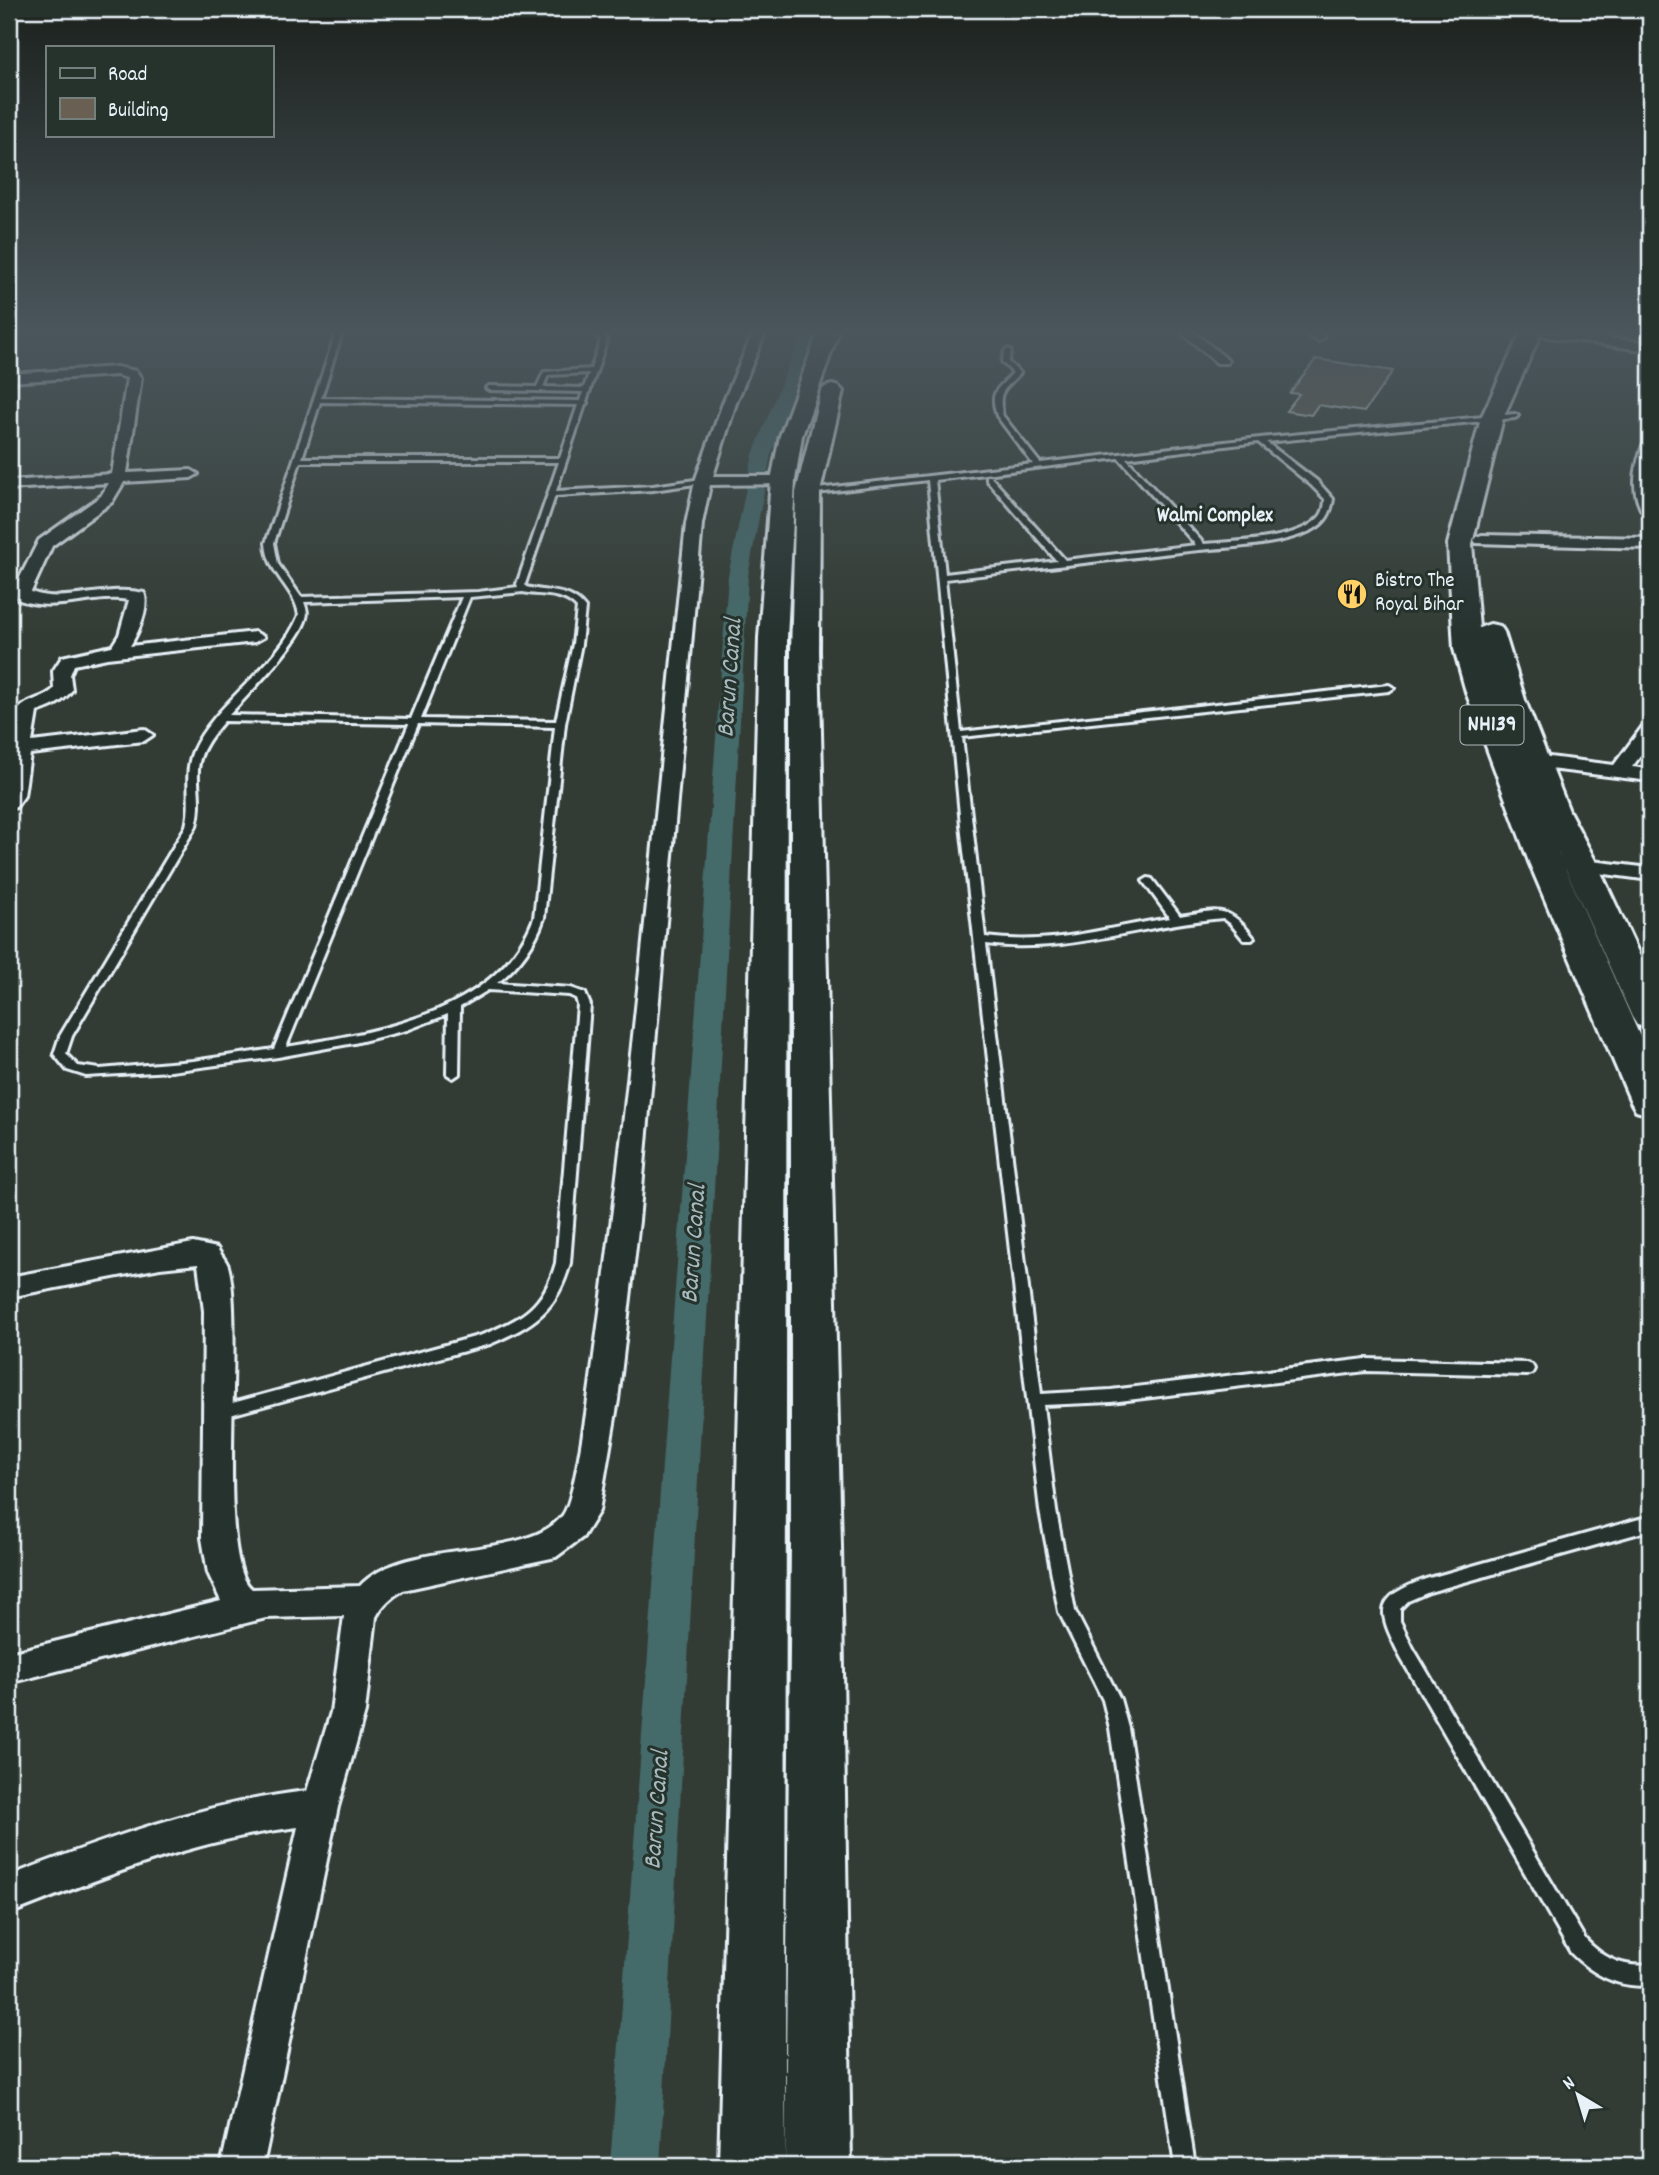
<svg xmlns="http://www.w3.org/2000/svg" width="1659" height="2175" viewBox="0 0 1659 2175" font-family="Dekko,sans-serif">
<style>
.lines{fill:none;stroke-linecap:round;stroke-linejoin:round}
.canal{fill:#456a6a;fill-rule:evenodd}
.building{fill:#695f52;stroke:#e8f1f8;stroke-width:2}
.service-casing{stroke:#e8f1f8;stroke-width:6}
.minor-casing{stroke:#e8f1f8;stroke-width:6}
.trunk-casing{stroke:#e8f1f8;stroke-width:6}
.service{fill:#26332d;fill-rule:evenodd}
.minor{fill:#26332d;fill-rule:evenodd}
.trunk{fill:#26332d;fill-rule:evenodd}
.labels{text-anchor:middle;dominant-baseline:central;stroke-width:6;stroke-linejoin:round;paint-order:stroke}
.far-neighbourhood-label{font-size:21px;font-weight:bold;fill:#e8f1f8;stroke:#26332d}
.far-poi-label{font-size:21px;fill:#e8f1f8;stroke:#26332d;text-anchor:start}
.shield{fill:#26332d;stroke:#aeb8bb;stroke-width:2}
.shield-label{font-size:23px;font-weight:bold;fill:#e8f1f8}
.water-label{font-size:26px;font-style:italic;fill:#a7bbbf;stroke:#26332d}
</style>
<rect width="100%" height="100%" fill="#333c34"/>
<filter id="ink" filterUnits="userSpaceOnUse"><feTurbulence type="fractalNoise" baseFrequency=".0143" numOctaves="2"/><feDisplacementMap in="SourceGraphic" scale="14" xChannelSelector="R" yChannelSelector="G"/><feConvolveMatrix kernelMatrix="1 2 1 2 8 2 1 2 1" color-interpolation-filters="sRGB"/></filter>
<g filter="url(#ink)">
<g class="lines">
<path class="canal" d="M801,333H817L771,454L748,576L660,2166H610L728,576L753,454Z"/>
</g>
<path class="building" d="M1316,359L1393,371L1364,412L1318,405L1311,415L1286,411L1299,394L1290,393Z"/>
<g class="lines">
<g class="service-casing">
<g id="service">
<path d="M336,333H342L321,398L580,401L583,392L489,390L486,388L489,386L537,387L544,372L591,369L601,340L593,333H600L607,339L586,402L587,403L585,405L556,491L653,486L702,479L706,481L702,483L653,490L555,496L525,584L526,587C548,593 570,588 585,608L581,644L565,724L544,918C535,944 519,966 497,983L571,988L585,993L590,1005L570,1263C557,1311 534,1325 490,1344L219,1418L214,1416L212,1412L214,1408L482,1335C523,1318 543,1308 556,1263L578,1005L576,998L569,995L488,990L460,1007L459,1074L453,1078L447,1074L448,1014L407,1030L354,1043L278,1057L171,1071L86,1076L67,1070L54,1054L60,1036L186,826C193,800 183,775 193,751C215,702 278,667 299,615C295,588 268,575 266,543ZM589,373L584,388L543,387L548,375ZM320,402L578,405L560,458H302ZM300,462H559L517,584L518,587L478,592L301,597L278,564L274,543ZM523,592C541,596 564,592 577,608L573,644L556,721L421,719L470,597ZM462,597L411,719L229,715C248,694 299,644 306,618C308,612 306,608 304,602ZM224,721L409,724L274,1049L193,1061L100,1069L78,1066L66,1054L72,1036L196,826C202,805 197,790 198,770C199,751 212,735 224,721ZM418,724L555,727L534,918C497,1015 375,1032 286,1047Z"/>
<path d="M1008,349L1011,351L1008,362L1020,373C1005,390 996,390 1003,416L1040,463L1260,438L1515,414L1518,416L1515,418L1266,442L1317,481L1333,499C1331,513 1326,522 1314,529C1279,547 1226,547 1189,551C1107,560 1027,570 945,579L961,732L1389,685L1394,688L1389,691L962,737L985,937C1053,946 1104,928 1170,918L1143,881L1148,878L1152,879L1180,916C1219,910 1228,904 1254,938L1252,940H1244L1230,923L1223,918C1144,924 1067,955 986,944L1041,1394L1111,1390L1366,1359L1527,1363L1532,1365L1534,1369L1532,1373L1527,1375L1366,1371L1111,1402L1043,1405L1056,1511L1075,1611L1120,1699L1128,1728L1195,2166H1175L1110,1728L1103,1700L1059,1612L1040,1511L961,825L928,480L808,494L804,492L808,490L1033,464L997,416C989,391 997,390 1013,373L1002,362L1005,351ZM1258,442L1311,485L1325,499C1325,505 1324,510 1321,515C1302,541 1234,541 1204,544L1126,458ZM1119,458L1196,545L1065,560L990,476H987V480L1057,561L945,574L935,480Z"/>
<path d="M1650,1516V1530L1429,1592L1408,1601L1400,1609V1621L1413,1648L1585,1939C1604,1959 1623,1968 1650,1965V1985C1619,1989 1592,1974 1571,1953L1401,1658C1379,1612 1370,1599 1426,1579Z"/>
</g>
</g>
<g class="minor-casing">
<g id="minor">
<path d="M753,333H765L736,403L713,476H783L790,480L783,484L710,485L702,524L639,1221L618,1400L599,1511L583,1537L556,1557L403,1590C392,1596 382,1605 376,1617L365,1712L338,1807L263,2166H221L298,1827C197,1839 102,1877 9,1914V1876C106,1839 203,1803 307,1791L331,1712L344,1616L266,1618L9,1683V1653L221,1601L208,1573L202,1538L204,1311L198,1264L160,1268L9,1297V1277L193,1243L217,1248C220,1254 226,1260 228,1266C245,1325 214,1560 252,1589L360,1586C407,1536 526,1563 563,1515C577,1498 592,1370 596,1341C633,1070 657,796 686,524L695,481L723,403Z"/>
<path d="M1182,333H1195L1228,360L1227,363H1217Z"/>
<path d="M1305,333H1320L1324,337L1318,341Z"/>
<path d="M1541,333H1573L1650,343V351L1547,337Z"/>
<path d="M117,367L136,371L141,378L127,473L191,470L198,474L191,478L124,482L112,502L52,546L31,592C64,605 106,584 144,593C150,607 138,633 130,646L255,632L264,637L255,642L107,658L74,665L70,675L72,690C62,703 52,707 37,712L32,742L144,729L153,735L144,741L30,754L24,796L16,807L9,809L10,749L19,709C28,699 44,699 54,689L53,671L62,657L112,646L119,635L129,600C91,594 56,614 17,599L14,589L39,540L101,496L109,483L9,489V481L112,474L127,378L117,375L9,382V374Z"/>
<path d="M1650,441V518L1645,516C1630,493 1634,470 1643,445Z"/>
<path d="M1482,535L1650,538V548L1476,543L1474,540L1476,537Z"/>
<path d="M1650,724V743L1632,767L1650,769V781L1533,767L1523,761L1533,755L1614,765L1643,726Z"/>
<path d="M1567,858L1650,868V880L1560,868L1557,864L1560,860Z"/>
</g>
</g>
<g class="trunk-casing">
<g id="trunk">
<path d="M818,333H838L802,436L795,480L787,638L785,2166H719L759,638L771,480L780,436Z"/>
<path d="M1521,333H1541L1503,418L1472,544L1479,628L1490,624L1500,626L1504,632L1525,700L1569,811L1598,866L1650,978V1028L1637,1025L1632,1017L1555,845L1650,1059V1115L1636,1111L1631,1102L1529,862L1466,692L1454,649L1448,544L1481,418Z"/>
<path d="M832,385L839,387L843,391L820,492L819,651L841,1546L851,2166H785L791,1546V651L796,492L821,391L825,387Z"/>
</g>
</g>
<use href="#service" class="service"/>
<use href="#minor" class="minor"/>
<use href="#trunk" class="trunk"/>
</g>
</g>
<linearGradient id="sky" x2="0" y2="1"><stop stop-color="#1c211d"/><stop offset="0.52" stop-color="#4a565c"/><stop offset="1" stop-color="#4a565c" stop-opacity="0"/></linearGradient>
<rect width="1659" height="637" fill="url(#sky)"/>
<defs>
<g id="restaurant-disc" transform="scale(1.575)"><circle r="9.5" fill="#ffd166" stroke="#26332d"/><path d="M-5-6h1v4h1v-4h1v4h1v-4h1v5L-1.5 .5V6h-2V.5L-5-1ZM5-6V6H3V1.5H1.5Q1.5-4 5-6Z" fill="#111"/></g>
</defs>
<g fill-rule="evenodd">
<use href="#restaurant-disc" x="1352" y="594"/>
</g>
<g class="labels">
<g class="far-neighbourhood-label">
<text x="1215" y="517">Walmi Complex</text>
</g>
<g class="far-poi-label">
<text x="1375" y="582">Bistro The<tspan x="1375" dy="24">Royal Bihar</tspan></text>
</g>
<rect class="shield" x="1460.5" y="705.5" width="63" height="39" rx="5"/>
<g class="shield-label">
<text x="1492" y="725">NH139</text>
</g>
<g class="water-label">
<text transform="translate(731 678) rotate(-86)">Barun Canal</text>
<text transform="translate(695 1244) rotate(-86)">Barun Canal</text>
<text transform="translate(658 1810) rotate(-86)">Barun Canal</text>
</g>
</g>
<rect width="1659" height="2175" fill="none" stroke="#26332d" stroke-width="35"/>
<rect x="18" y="18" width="1624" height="2140" fill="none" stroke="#e8f1f8" stroke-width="2.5" filter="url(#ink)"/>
<rect x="46" y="46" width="228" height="91" fill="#26332d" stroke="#747f7e" stroke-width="2"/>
<rect x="60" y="68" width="35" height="10" fill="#26332d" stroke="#747f7e" stroke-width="2"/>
<text x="108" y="80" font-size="21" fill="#e8f1f8">Road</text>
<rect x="60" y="98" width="35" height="21" fill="#695f52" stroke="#747f7e" stroke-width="2"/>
<text x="108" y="116" font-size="21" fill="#e8f1f8">Building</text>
<g transform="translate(1578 2095) rotate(322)" stroke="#26332d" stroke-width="5" paint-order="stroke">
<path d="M0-5L12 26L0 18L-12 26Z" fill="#e8f1f8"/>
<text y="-10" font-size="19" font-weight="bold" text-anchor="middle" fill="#e8f1f8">N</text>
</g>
</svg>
